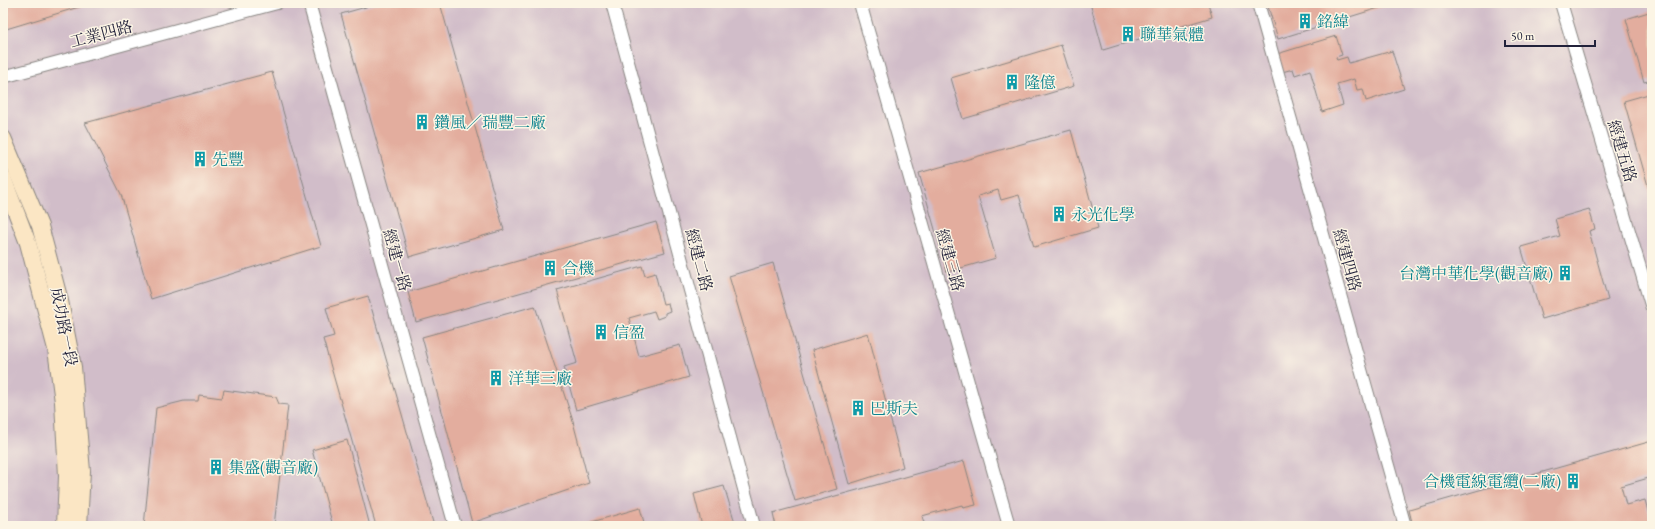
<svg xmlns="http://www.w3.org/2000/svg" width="1655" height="529" viewBox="0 0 1655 529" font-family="'EB Garamond','Noto Serif TC',serif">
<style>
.industrial{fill:#d1bdc9}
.building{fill:#e3ad9e}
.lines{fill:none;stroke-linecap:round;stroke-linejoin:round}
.street-casing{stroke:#878480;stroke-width:14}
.secondary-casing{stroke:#878480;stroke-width:18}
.street{stroke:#fff;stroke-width:12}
.secondary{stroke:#fbe6c4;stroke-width:16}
.labels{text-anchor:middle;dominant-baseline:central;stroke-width:3;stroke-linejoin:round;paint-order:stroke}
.culture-label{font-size:16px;fill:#0d838f;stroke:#fcf5e5;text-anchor:start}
.street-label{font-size:16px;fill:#22223b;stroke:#fcf5e5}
</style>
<rect width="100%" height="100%" fill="#fcf5e5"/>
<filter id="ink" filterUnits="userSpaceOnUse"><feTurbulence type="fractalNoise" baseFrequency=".025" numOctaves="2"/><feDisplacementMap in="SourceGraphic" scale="8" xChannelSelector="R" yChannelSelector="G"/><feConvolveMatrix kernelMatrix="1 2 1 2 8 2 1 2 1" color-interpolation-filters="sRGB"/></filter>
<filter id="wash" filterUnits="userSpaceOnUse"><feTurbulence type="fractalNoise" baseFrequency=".012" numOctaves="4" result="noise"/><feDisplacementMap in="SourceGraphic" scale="16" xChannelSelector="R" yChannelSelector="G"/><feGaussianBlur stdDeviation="0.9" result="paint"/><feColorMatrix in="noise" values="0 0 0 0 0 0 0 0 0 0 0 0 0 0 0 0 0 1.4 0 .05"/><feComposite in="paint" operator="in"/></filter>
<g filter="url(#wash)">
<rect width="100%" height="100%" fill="#ece5c6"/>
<rect class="industrial" x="3" y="3" width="1649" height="523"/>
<g id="blocks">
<g class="building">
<path d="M3,3H92L3,30Z"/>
<path d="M380,3H440L504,230L409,257L341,14Z"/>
<path d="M1090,3H1208L1212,17L1103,50Z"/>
<path d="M1267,3H1395L1278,39Z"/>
<path d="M1652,11V80L1644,82L1626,19Z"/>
<path d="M1336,36L1342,55L1336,57L1337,60L1347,57L1349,63L1392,51L1404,89L1366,101L1363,89L1357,90L1354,79L1337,84L1343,105L1322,112L1310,70L1295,75L1293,69L1282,72L1277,54Z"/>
<path d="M1061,45L1074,86L963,119L951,78Z"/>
<path d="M272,72L321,246L151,299L121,194L85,123Z"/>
<path d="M1652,93V200L1624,101Z"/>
<path d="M1071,130L1098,228L1034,247L1019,195L1001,200L998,190L978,196L996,258L947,272L919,173Z"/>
<path d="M1589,209L1595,229L1589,231L1608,300L1542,319L1521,247L1560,236L1555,219Z"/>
<path d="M656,222L665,252L416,322L408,292Z"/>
<path d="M773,263L837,489L795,501L729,276Z"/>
<path d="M642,266L645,276L655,273L663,304L668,303L670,311L665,313V316L657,319L654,311L629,318L639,356L680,345L689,377L576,410L564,367L577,363L557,290Z"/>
<path d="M368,296L434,526H376L323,339L334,336L326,308Z"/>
<path d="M535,306L572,418L589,483L472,523L422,337Z"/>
<path d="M868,333L903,467L849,484L812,350Z"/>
<path d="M224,390L276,397L279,404L288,405L274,526H144L156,408L184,401H198L199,395L222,398Z"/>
<path d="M347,440L370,526H333L312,450Z"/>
<path d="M1652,441V477L1621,486L1626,505L1645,500L1652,526H1413L1409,510Z"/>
<path d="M964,461L976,505L963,508L962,505L922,516L925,526H776L773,513Z"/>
<path d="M724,486L736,526H702L694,494Z"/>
<path d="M640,508L645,526H578Z"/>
</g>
</g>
</g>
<g filter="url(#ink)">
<use href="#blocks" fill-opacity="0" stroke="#878480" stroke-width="1"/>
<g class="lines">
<g class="street-casing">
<g id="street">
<path d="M309,3L455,526"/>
<path d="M612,3L754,526"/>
<path d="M860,3L1009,526"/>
<path d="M1258,3L1405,526"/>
<path d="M1561,3L1652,308"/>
<path d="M3,77L277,3"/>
</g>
</g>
<g class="secondary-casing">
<g id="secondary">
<path d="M3,138L40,226L60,301L73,367L78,426L82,471L79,526"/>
<path d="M3,178L28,243L56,349L63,402L67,476L65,526"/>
</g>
</g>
<use href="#street" class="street"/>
<use href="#secondary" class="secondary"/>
</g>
</g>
<defs>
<g id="building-bare" transform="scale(1.2)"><path d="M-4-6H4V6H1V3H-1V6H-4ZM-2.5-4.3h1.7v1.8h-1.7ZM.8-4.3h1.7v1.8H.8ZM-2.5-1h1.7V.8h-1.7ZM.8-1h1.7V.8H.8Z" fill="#0f9aa8" stroke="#fcf5e5" stroke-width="2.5" paint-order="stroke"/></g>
</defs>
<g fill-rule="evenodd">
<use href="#building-bare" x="1305" y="21"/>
<use href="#building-bare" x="1128" y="34"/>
<use href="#building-bare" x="1012" y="82"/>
<use href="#building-bare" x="422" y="122"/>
<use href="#building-bare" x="200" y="159"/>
<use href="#building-bare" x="1059" y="214"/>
<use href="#building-bare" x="550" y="268"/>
<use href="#building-bare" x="1565" y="273"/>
<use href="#building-bare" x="601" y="332"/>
<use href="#building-bare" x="496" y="378"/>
<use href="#building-bare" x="858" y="408"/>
<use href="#building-bare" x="216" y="467"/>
<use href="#building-bare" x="1573" y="481"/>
</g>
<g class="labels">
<g class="culture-label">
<text x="1317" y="21">銘緯</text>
<text x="1140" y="34">聯華氣體</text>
<text x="1024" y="82">隆億</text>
<text x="434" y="122">鑽風／瑞豐二廠</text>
<text x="212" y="159">先豐</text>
<text x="1071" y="214">永光化學</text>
<text x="562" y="268">合機</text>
<text x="1553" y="273" text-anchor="end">台灣中華化學(觀音廠)</text>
<text x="613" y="332">信盈</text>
<text x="508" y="378">洋華三廠</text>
<text x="870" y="408">巴斯夫</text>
<text x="228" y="467">集盛(觀音廠)</text>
<text x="1561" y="481" text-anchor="end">合機電線電纜(二廠)</text>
</g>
<g class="street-label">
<text transform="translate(101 34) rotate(-15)">工業四路</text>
<text transform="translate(1622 151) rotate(73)">經建五路</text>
<text transform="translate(397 260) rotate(74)">經建一路</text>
<text transform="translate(699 260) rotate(75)">經建二路</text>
<text transform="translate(950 260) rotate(74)">經建三路</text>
<text transform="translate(1347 260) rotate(74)">經建四路</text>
<text transform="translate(64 327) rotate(79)">成功路一段</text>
</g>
</g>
<rect width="1655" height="529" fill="none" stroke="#fcf5e5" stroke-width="16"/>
<path d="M1505 40v6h90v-6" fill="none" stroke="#22223b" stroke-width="2"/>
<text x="1511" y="40" font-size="12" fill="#22223b" stroke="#fcf5e5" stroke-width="3" paint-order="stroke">50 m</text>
</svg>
